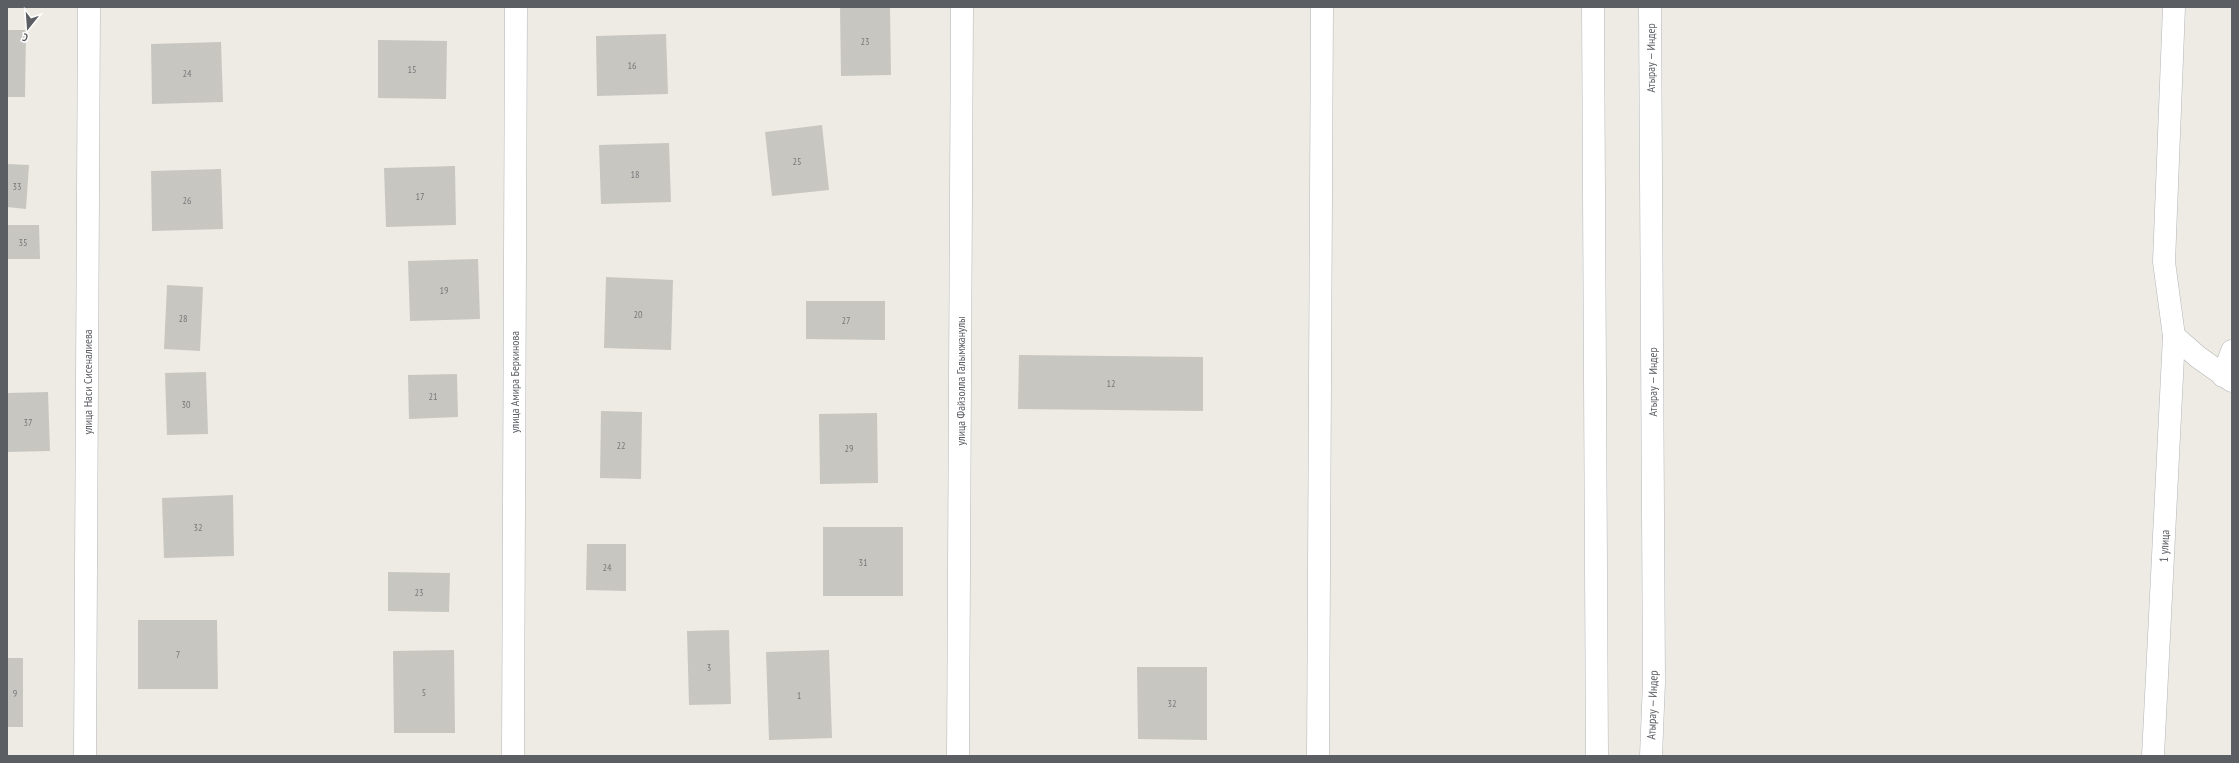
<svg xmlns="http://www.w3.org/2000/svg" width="2239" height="763" viewBox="0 0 2239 763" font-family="'PT Sans Narrow',sans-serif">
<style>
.building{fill:#c8c6c0}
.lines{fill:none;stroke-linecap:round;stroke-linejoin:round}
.street-casing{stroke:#b3b5ba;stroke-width:23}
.secondary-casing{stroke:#b4b7bd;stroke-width:23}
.street{stroke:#fff;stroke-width:22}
.secondary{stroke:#fff;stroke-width:22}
.labels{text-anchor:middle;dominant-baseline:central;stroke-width:3.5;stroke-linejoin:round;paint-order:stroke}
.number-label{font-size:10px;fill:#76787a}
.street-label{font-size:12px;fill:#5b5e63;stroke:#fff}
</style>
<rect width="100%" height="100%" fill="#edebe3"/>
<g class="building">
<path d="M840,7H890L891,75L841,76Z"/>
<path d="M7,30H26L25,97H7Z"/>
<path d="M666,34L668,94L597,96L596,36Z"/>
<path d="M378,40L447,41L446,99L378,98Z"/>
<path d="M221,42L223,102L152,104L151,44Z"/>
<path d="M822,125L829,190L772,196L765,132Z"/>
<path d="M669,143L671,202L601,204L599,145Z"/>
<path d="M7,164L29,165L26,209L7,207Z"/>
<path d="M455,166L456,225L386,227L384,168Z"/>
<path d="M221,169L223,229L152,231L151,171Z"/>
<path d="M7,225H39L40,259H7Z"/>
<path d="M478,259L480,319L410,321L408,261Z"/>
<path d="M606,277L673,280L671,350L604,348Z"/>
<path d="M167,285L203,287L200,351L164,349Z"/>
<path d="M806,301H885V340L806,339Z"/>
<path d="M1019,355L1203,357V411L1018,409Z"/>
<path d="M206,372L208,434L167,435L165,373Z"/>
<path d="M457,374L458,417L409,419L408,375Z"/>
<path d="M48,392L50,451L7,452V393Z"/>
<path d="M601,411L642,412L641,479L600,478Z"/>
<path d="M877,413L878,483L820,484L819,414Z"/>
<path d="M233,495L234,556L164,558L162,498Z"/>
<rect x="823" y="527" width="80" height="69"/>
<path d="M587,544H626V591L586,590Z"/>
<path d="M388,572L450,573L449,612L388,611Z"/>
<path d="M138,620H217L218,689H138Z"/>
<path d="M729,630L731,704L689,705L687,631Z"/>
<path d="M454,650L455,733H394L393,651Z"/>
<path d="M829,650L832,738L769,740L766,652Z"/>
<rect x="7" y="658" width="16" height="69"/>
<path d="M1137,667H1207V740L1138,739Z"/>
</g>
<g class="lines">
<g class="street-casing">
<g id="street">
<path d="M2174,7L2164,262L2174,336L2198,357L2232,381"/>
<path d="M2223,376L2232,351"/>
<path d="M85,756L89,7"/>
<path d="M513,756L516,7"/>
<path d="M958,756L962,7"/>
<path d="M1318,756L1322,7"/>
<path d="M2153,756L2174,336"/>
</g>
</g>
<g class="secondary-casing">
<g id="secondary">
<path d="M1593,7L1597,756"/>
<path d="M1650,7L1654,682L1651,756"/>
</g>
</g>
<use href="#street" class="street"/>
<use href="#secondary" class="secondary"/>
</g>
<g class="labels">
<g class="number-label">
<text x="865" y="41">23</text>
<text x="632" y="65">16</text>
<text x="412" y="69">15</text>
<text x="187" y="73">24</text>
<text x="797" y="161">25</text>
<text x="635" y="174">18</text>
<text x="17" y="186">33</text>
<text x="420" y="196">17</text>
<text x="187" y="200">26</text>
<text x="23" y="242">35</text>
<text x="444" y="290">19</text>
<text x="638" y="314">20</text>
<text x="183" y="318">28</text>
<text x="846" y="320">27</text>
<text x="1111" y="383">12</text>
<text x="433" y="396">21</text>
<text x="186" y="404">30</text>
<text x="28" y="422">37</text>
<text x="621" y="445">22</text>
<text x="849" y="448">29</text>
<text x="198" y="527">32</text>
<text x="863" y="562">31</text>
<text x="607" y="567">24</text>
<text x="419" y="592">23</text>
<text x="178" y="654">7</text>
<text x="709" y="667">3</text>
<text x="424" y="692">5</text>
<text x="15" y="693">9</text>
<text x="799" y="695">1</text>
<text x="1172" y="703">32</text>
</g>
<g class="street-label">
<text transform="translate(1650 58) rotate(-90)">Атырау — Индер</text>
<text transform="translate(960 381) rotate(-90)">улица Файзолла Галымжанулы</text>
<text transform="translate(87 382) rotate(-90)">улица Наси Сисеналиева</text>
<text transform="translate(514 382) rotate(-90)">улица Амира Беркинова</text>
<text transform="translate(1652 382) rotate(-90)">Атырау — Индер</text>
<text transform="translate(2164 546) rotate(-87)">1 улица</text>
<text transform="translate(1652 705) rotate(-88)">Атырау — Индер</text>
</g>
</g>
<rect width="2239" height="763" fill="none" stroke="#5b5e63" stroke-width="16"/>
<g transform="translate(28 28) rotate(197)" stroke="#ffffff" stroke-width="3" paint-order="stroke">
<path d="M0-3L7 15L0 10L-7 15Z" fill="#5b5e63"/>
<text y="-6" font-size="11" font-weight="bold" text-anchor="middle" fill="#5b5e63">С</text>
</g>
</svg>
